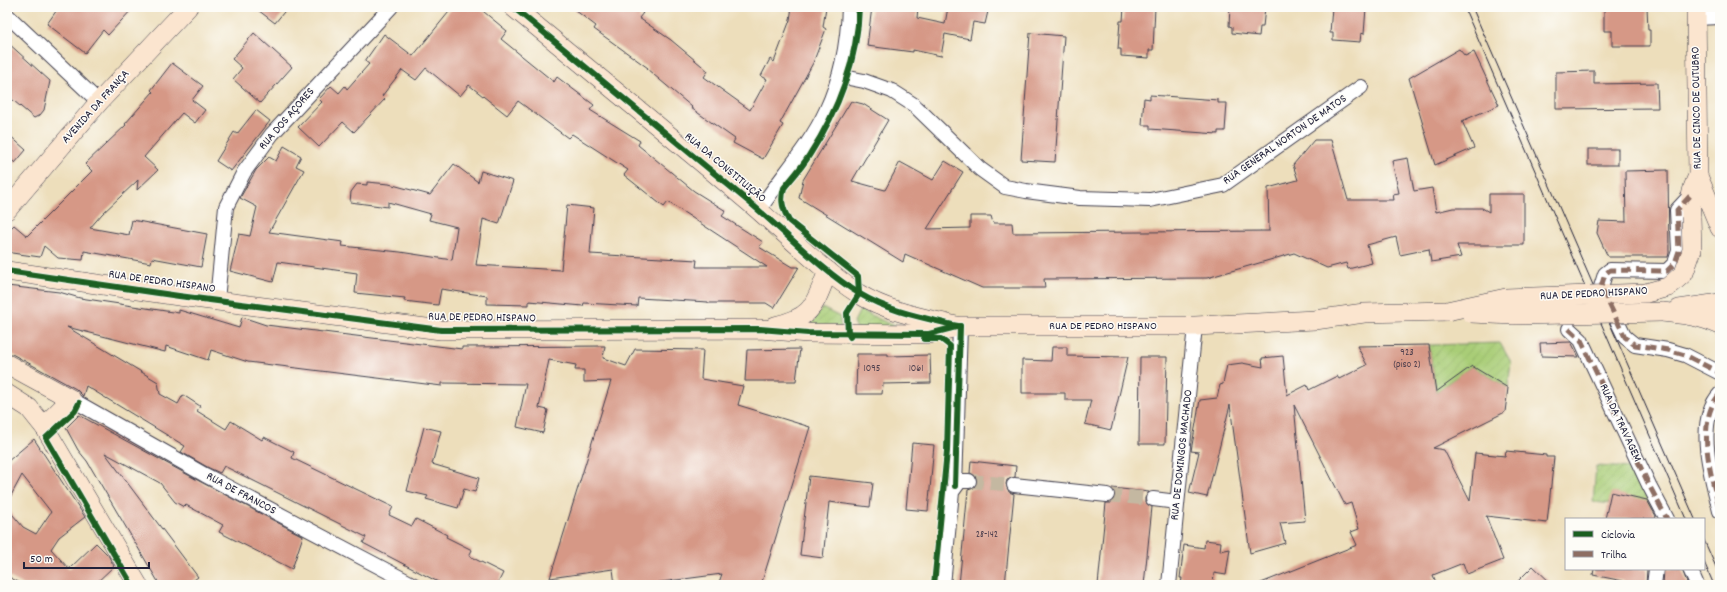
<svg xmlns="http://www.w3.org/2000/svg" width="1727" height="592" viewBox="0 0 1727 592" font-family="Dekko,sans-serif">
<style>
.garden{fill:url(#garden-furrows);stroke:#667859}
.building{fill:#d69886}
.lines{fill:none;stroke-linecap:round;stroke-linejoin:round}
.street-tunnel{stroke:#c4b8a1;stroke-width:14;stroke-dasharray:14 7;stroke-linecap:butt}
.street-casing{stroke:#403e4e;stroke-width:16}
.secondary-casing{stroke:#403e4e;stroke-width:20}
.street{stroke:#fff;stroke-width:14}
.secondary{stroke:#fbe5cf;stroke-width:19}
.tram{stroke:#22223b;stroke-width:1}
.secondary-bridge-casing{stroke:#403e4e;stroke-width:20;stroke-linecap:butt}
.secondary-bridge{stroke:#fbe5cf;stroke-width:19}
.quiet{stroke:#8d6e63;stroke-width:5;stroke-dasharray:10 5;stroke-linecap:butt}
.cycleway-casing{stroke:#fdfcf7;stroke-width:8}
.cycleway{stroke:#1b5e20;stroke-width:6}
.labels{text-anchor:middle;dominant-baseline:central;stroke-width:3;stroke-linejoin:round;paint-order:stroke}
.number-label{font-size:10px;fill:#4f404e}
.street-label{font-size:12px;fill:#22223b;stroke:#fdfcf7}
</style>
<defs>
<pattern id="garden-furrows" width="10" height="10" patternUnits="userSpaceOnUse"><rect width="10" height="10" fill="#a9cd77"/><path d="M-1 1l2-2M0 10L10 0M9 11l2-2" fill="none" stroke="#91b068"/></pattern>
</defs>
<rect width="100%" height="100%" fill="#fdfcf7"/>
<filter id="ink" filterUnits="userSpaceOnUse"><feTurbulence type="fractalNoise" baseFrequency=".025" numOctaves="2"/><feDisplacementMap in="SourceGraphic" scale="8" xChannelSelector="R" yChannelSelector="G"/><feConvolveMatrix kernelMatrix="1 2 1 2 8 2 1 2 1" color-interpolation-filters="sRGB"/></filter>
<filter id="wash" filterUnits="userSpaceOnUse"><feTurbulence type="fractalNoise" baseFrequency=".012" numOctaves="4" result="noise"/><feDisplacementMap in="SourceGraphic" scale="16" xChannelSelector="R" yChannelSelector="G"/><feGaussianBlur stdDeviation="0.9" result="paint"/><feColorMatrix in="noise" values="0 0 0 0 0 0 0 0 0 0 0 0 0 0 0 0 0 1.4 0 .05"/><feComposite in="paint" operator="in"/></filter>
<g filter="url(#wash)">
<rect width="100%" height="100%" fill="#eddebb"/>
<g class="garden">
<path d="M822,308L840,317L841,329L809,328Z"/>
<path d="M860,310L896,327L857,329L854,322Z"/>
<path d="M1500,343L1511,362L1508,388L1472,366L1436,392L1429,345Z"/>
<path d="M1596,466L1633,468L1653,508L1593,502Z"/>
</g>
<g id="blocks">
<g class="building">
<path d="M59,7H134L108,35L103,30L85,53L47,24Z"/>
<path d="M254,7H288L275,23Z"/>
<path d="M453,7H478L507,31L501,39L554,82L557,77L594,105L590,110L640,141L638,145L694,191L726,211L722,216L763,242L759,247L792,267H799L774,308L766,303H708V302L638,298L637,306L584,303L583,306L529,301V305L487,304V296L441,289L438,305L404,301L405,298L355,293L357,273L278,262L273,282L230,271L239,234L250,236L257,207L240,198L256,170L269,157L276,161L284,146L301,156L296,166L304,170L269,232L343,242L342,246L400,252L452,260L457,227L429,220L431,214L388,202V207L350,202L351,192L357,184L367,185V182L389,184L430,195L454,164L478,182L481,171L513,181L499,224L483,219L476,265L561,270L567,205L594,208L590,254L697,260L696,267H767L668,202L664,207L624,175L628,170L572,134L568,138L518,101L507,115L469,85L460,96L426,68L416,80L402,70L382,96L385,99L354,132L343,122L319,147L298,127L322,102L319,99L331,86L339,93L345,86L347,89L369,64L365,61L384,34L413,56Z"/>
<path d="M571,7H634L643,13L639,18L671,40L708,71L704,77L750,110L767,79L761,76L770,59L774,62L790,20L792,7H826L823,27L826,29L813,63L780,123L783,125L763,159L733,143L735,139L691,108L692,107L647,69L648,68L594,29L596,26Z"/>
<path d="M872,7H918L917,18L945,24L948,7H989L985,24L973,22L970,39L945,34L941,56L913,50V52L867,46Z"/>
<path d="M1124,7H1155L1153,50H1149V58L1121,56V49H1118L1120,21H1123Z"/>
<path d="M1230,7H1265L1263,27H1260L1259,36L1232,33V27L1229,26Z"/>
<path d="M1332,7L1366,8L1364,34L1361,33L1360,42L1333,40V33H1330Z"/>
<path d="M1604,7H1647L1648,30H1650V46H1612V31H1604Z"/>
<path d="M254,33L292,67L260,103L233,79L242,68L232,59Z"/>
<path d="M1030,33L1064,36L1055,162L1021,160Z"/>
<path d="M7,42L50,81L44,110L40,115L34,118L7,95Z"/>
<path d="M1459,49L1465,56L1474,52L1499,105L1462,121L1474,148L1435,165L1409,78Z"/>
<path d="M172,63L203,86L192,100L205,110L195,123L182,113L144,157L158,170L137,190L138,180L102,214L90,228L129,235L132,220L207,234L201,267L152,258L151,263L84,251L83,260L58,258L44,246L40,257L12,253L7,248V232L14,225L27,236L92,171L85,164L126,125L125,124L153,92L151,90Z"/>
<path d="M1594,71V84L1657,83L1658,108L1556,109V72Z"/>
<path d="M1150,95L1218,100V103H1227L1225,131H1218V134L1150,129V125H1142L1144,98L1150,99Z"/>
<path d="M851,101L863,104L888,120L852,181L885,190L900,162L933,180L945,161L963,172L927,229L970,228V216H991L993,223H1012L1013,233L1269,231L1268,188L1298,180L1293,165L1314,140H1331L1348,200H1394L1393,194L1399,193L1392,161L1408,158L1414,191L1432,188L1436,212L1453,208H1482L1489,212V194H1524V245H1457L1461,257L1431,262L1429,249L1400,255L1396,237L1367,245L1372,263L1348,269L1346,263L1327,268L1294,253L1207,278L1044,279L1045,288H982L905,254L903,262L799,198L803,180Z"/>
<path d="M256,110L270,121L231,171L216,161L234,132L237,134Z"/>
<path d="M7,133L26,150L15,163L7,156Z"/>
<rect x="1588" y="149" width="30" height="16"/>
<path d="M1668,170L1669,253L1668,257H1608L1597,233L1599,221L1626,222L1625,171Z"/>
<path d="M7,286L59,292L80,298L179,313V310L239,328L242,317L266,325L462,349V347L605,346L603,358L626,366L635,349L703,350L701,379L743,386L738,405L810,427L761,585H718L722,574L638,585H615L613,569L550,578L611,381L584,382V370H575L576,365L549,360L539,408L548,410L543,433L517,427L526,384L442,383V386L248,362L211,350L208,360L166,346L165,352L67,327L158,382L160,394L178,404L183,395L200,406L197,411L226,429L231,421L262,440L264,437L294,452L292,458L393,507L389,515L412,526L416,519L447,535L446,537L472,550L469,556L503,573L497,585H444L363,543L366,537L224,466L220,473L209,468L181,452L185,446L86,386L83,396L76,389L12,354L7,353Z"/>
<path d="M1571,342L1579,357L1541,356L1540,343Z"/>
<path d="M1429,345L1436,392L1472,366L1508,388L1505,412L1433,448L1444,450L1470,501L1475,453L1505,456L1506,451L1546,455V457H1554L1547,523L1486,516L1503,560L1467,574L1463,563L1433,575L1437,585H1256L1357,545L1351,532L1359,529L1351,503L1345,505L1294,405L1305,521L1280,523L1285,543L1250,553L1230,405L1207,497L1189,493L1199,452L1191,451L1200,400L1217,398L1220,385L1223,384L1227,365L1242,363L1263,367L1262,358L1283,356L1287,395L1307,385L1309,390L1337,376L1339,379L1367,365L1357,346Z"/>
<path d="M1052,347H1067V356L1128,357L1111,430L1085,424L1091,400H1065V393H1022V360L1051,361Z"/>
<path d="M800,349L796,381H745L747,350Z"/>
<path d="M857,354H888V356L930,355L931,383L883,384L882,394H856Z"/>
<path d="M1140,357H1167L1165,444H1139Z"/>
<path d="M79,415L201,482L303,536L292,569L219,532L223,525L186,505L184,507L175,502L160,483L105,453L198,577L187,585H160L87,461L78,450L66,428Z"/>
<path d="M424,427L441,431L432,464L479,478L475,492L464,489L458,508L426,499L428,496L407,491Z"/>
<path d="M34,439L85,517L59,537L51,549L69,569L96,543L108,555L114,566L94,585H24L7,576V508L23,527L36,534L51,512L22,475L7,503V462Z"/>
<path d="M912,443L934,445L928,511L906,509Z"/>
<path d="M971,461L1016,466L1015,477L1007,480L1006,484L1009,492L1014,494L1005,585H959L968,490L974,488L977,481L976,476L970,473Z"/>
<path d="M809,476L873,483L870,507L829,502L823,558L800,555Z"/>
<path d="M1112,488L1149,492L1145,498V502L1152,507L1144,585H1098L1106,503H1111L1115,496V492Z"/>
<path d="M1611,492L1647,500L1656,516L1655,519H1605Z"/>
<path d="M1205,540L1221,542L1220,551L1230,549L1226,575L1214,573L1213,585H1181L1182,578H1180L1184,545L1204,548Z"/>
<path d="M1533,566L1553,585H1514Z"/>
<path d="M1594,569H1647L1646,585H1622L1623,581L1593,575Z"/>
<path d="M1664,569H1682L1688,585H1663Z"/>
</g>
</g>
</g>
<g filter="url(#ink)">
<use href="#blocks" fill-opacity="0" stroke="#403e4e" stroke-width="1"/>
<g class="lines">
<g class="street-tunnel">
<path d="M969,481L1014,485"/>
<path d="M1107,495L1153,499"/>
</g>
<g class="street-casing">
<g id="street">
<path d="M7,15L99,102"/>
<path d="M1696,18L1720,17"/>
<path d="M839,76L864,81L892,91L914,105L980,169L1005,187L1026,191L1080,198L1150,200L1223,185L1361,87"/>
<path d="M1690,196L1677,210L1679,251L1675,263L1667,271L1610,270L1605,274L1601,287L1625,337L1635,345L1668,350L1685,355L1720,373"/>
<path d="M759,210C780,178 810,146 826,111C841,79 848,42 849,7"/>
<path d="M217,300L226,207L244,172L272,134L391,7"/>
<path d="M1569,329L1581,340L1649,485L1667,519"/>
<path d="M1720,394C1694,422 1712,478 1720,511"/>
<path d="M71,399L205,475L414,585"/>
<path d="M1014,485L1107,495"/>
<path d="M955,486L960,326"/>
<path d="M1153,499L1177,502"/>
<path d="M1690,569L1697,585"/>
<path d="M943,585L952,492L960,481H969"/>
<path d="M1169,585L1195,326"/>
<path d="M1654,585L1656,569"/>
</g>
</g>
<g class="secondary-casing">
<g id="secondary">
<path d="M513,7C590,70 667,133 743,197C782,229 817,267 859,294C888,312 924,318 956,326"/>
<path d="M1696,7L1698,176L1720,228"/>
<path d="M7,210L99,102L188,7"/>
<path d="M1691,217C1690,199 1690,192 1698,176"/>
<path d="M7,271L179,296L441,330L760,329L808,333L929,334L960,326H1195L1315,320L1364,313L1447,311"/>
<path d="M1679,309L1720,303"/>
<path d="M1662,312C1682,314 1701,316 1720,325"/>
<path d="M775,326C814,317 814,305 828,271"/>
<path d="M7,364L71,399L52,418L45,428"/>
<path d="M7,394L29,408L45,428L138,585"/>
</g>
</g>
<use href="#street" class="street"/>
<use href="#secondary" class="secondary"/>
<g class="tram">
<path d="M1464,7L1686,519"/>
<path d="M1472,7L1695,519"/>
<path d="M1704,540L1720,576"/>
<path d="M1704,562L1714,585"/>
</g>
<g class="secondary-bridge-casing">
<g id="secondary-bridge">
<path d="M1447,311L1506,298L1646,293L1668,287L1684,273L1692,250L1691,217"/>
<path d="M1471,313L1513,315L1662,312"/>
</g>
</g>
<use href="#secondary-bridge" class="secondary-bridge"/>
<g class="quiet">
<path d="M1690,196L1677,210L1679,251L1675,263L1667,271L1610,270L1605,274L1601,287L1625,337L1635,345L1668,350L1685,355L1720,373"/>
<path d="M1569,329L1581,340L1649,485L1667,519"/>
<path d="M1720,394C1694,422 1712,478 1720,511"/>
</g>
<g class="cycleway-casing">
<g id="cycleway">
<path d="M513,7C591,72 670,136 749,202C784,231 822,271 860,294C890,312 925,318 958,326"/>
<path d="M7,271L179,296L441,330L760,329L808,333L929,334L960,326"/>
<path d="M850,337L848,333L847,313L859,294L858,276L789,221C783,209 780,201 784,188C793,177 803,166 810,154C838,111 858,59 859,7"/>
<path d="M924,339H941L950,346L947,451L934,585"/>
<path d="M79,403L75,411L46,438L132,585"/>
<path d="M955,486L960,326"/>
</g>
</g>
<use href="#cycleway" class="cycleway"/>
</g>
</g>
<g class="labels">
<g class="number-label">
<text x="1407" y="353">923<tspan x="1407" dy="12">(piso 2)</tspan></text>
<text x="872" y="369">1095</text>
<text x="916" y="369">1061</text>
<text x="987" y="535">28-142</text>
</g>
<g class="street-label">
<text transform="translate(96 107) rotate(-48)">AVENIDA DA FRANÇA</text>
<text transform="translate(1697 108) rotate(-91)">RUA DE CINCO DE OUTUBRO</text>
<text transform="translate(287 119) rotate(-49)">RUA DOS AÇORES</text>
<text transform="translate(1285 140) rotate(-35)">RUA GENERAL NORTON DE MATOS</text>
<text transform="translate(725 168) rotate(40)">RUA DA CONSTITUIÇÃO</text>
<text transform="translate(162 282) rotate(8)">RUA DE PEDRO HISPANO</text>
<text transform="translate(1594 294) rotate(-3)">RUA DE PEDRO HISPANO</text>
<text transform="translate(482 318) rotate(1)">RUA DE PEDRO HISPANO</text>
<text x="1103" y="326">RUA DE PEDRO HISPANO</text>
<text transform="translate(1620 423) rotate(65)">RUA DA TRAVAGEM</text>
<text transform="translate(1182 455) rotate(-84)">RUA DE DOMINGOS MACHADO</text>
<text transform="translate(241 494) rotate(28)">RUA DE FRANCOS</text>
</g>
</g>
<rect width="1727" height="592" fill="none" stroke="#fdfcf7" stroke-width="24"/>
<rect x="1565" y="518" width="140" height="52" fill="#fdfcf7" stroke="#a5a5ac"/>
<rect x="1573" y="531" width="20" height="6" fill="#1b5e20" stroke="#a5a5ac"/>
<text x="1601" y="538" font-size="12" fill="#22223b">Ciclovia</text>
<rect x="1573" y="551" width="20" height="6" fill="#8d6e63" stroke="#a5a5ac"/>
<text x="1601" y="558" font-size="12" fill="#22223b">Trilha</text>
<path d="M24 562v6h125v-6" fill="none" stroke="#22223b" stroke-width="2"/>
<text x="30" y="562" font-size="12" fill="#22223b" stroke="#fdfcf7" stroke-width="3" paint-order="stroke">50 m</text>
</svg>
